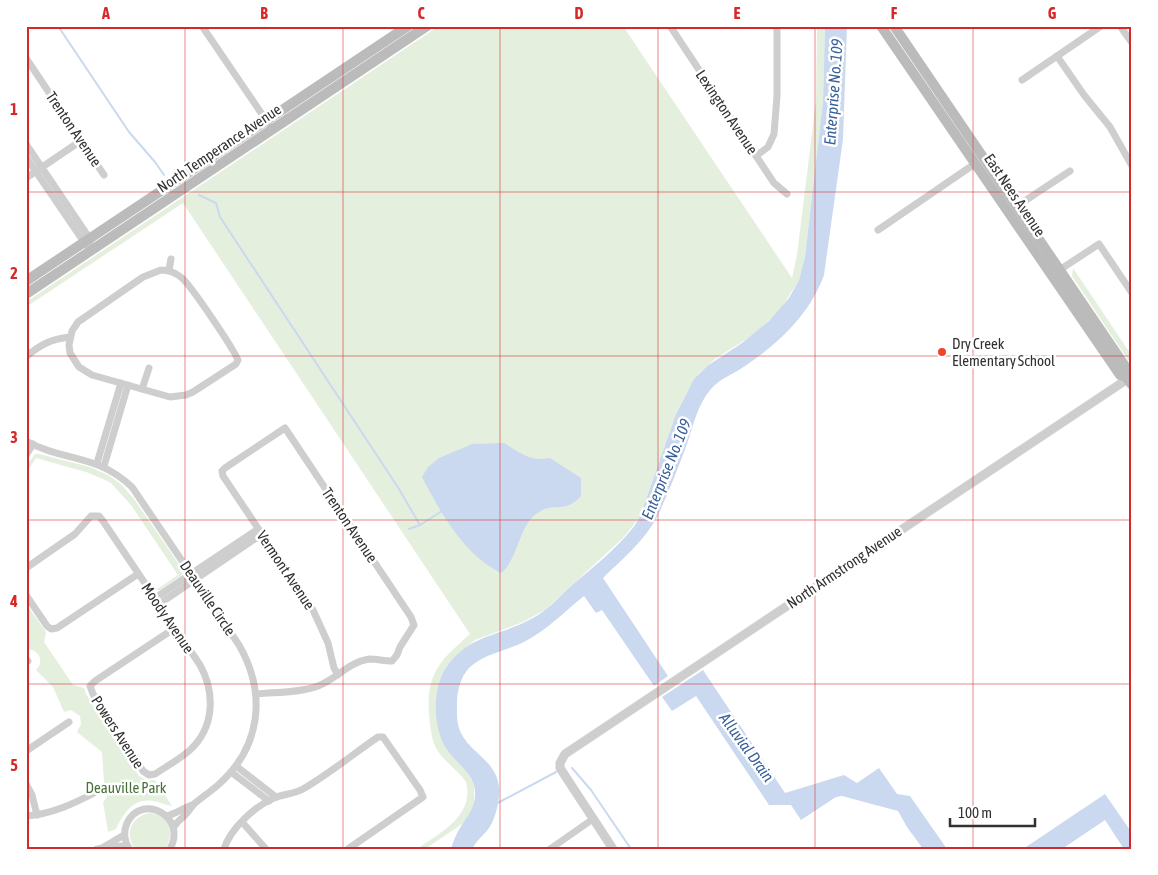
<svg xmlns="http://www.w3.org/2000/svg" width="1158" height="875" viewBox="0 0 1158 875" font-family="'Asap Condensed',sans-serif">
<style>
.green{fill:#e4efde}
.water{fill:#cad9ef}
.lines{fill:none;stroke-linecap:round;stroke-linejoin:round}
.stream{stroke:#cad9ef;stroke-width:2}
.minor{stroke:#cecece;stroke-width:7}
.tertiary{stroke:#cecece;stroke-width:9}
.secondary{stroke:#bbb;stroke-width:10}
.grid{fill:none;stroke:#d62828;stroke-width:1;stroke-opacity:0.55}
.poi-dot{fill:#f24329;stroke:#fff;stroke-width:2}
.labels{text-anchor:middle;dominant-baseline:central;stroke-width:5;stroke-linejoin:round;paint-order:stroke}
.street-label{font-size:15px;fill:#313131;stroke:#fff}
.poi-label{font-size:15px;fill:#313131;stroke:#fff;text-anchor:start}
.park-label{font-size:15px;fill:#48713a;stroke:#fff}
.water-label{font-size:16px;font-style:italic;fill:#38609a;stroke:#fff}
.neatline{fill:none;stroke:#d62828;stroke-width:2}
.grid-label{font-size:16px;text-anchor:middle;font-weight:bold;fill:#d62828}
</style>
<rect width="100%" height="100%" fill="#fff"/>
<g class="green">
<path d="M439,26H623L792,278L797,255L816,101L817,26H825L823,101L805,257L799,280L780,310L756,333L715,359L699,373L687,392L676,414L644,505L639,518L624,537L545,610L523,622L475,640L464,649L446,669L440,679L436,704L447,750L466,770L474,784V804L472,812L462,824L425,849H417C440,833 475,816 466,782C458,770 443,761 436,748C431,738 430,725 429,714C426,672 441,660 470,634L183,203L26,307V302Z"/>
<path d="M1073,268L1132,356V361L1128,360L1072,276Z"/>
<path d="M35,454H39L90,467L108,475L121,484L134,499L178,563L183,571L182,575L160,590H156L178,575L131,505L111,483L103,479L86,472L36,458L26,473V467Z"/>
<path d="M26,604L46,632L44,642L73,685L84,688L86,694L139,776L147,781L155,780L172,806C166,805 160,802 153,801C133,798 124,813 116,829L108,832L103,802L107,797L108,790L104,782L102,752L77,732L81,724L80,716L71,710L64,712L53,687L36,670C45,661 39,649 26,649Z"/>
<path d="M150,813C168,815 176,833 165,849H135C124,834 131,816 150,813Z"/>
</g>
<g class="water">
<path d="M825,26H847L843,139L824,275C810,314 779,343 745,366C734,374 720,378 711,389C698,404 694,423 688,441C679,466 669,492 658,515C645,541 623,558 603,578L668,676L654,686L602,610L596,613L584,596C564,612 547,630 524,642C506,651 484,654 469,668C461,677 458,688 457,700C457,710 456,723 461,733C472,755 497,761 499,788C500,801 495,822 486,832C481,837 476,842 472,849H451C453,842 456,834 460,828C467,816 475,809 475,794C476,775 458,765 448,751C433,731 432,692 444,671C467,633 500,637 533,618C548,610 559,597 571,586C592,568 615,550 632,529C638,522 641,514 644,505L676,414L694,379L707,366L742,343L769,321L789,298L799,280L805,257L823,101Z"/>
<path d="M504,443C521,453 530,462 550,458L581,478V496C578,499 573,504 569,505C558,510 550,503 536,514C518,528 518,560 501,573C463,554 441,513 422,477L428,467L439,458L472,444Z"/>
<path d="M703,670L785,793L844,775L857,783L879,768L897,794L910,796L947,849H923L907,827L898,811L842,796L836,797L801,820L791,805H769L696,696L672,711L662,697Z"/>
<path d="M1105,794L1132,833V849H1124L1105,820L1062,849H1023Z"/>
</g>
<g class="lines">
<g class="stream">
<path d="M58,26L129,132L155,162L164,175"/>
<path d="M199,195L216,203L220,217L399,489L420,525"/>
<path d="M409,529L420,525L442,511"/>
<path d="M572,768L591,790L631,849"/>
<path d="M494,805L556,772"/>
</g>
<g class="minor">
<path d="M202,26L268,123"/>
<path d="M670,26L774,183L787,194"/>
<path d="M1120,26L1132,43"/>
<path d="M1057,56L1084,95L1110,127L1132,166"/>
<path d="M26,58L104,175"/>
<path d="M1022,80L1101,26"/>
<path d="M26,144L90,239V242"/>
<path d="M756,156L768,147L774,134L777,96V26"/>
<path d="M26,157L86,245"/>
<path d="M26,178L82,140"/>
<path d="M1017,206L1070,171"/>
<path d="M878,230L976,163"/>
<path d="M1061,269L1099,244L1132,293"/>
<path d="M161,270C170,270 176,273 182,278C192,287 233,348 238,360L236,364L193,392L186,395L170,397L92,375L79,367L70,353L69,345L72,331L78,322L143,277Z"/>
<path d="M169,270L171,259"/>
<path d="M27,356C41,344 52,339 70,337"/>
<path d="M142,389L149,368"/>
<path d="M26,441C64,462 96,453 132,487L239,645C267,694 261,747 218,785C210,792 201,798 194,804C191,807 189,811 187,813C182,819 177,821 174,827"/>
<path d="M26,455L33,444"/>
<path d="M97,463L121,383"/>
<path d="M104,466L128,385"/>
<path d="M26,568L75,534L91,516H99L103,521L200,665C215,692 215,727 190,750C180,759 167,766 155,774L149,775L143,771L93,694L90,686L95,681L175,628"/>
<path d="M26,595L47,626L51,629L57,628L138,574"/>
<path d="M155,598L258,529"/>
<path d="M159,604L262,534"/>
<path d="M26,662L28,661"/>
<path d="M256,694C276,692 299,693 318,686C336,679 349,662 369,659C377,659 384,661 392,661L397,655L400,647L414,625L411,617L285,428L225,468L222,471L223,476L313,610L328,643L334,668L338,675"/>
<path d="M26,751L69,722"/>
<path d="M236,766L276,797"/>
<path d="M231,772L269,801"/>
<path d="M26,784L32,795L37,815"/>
<path d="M26,816C52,814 73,804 96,792"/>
<path d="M166,816C176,814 183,808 192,805"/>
<path d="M242,822L266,849"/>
<path d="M102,848L124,835"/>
<path d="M97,849L121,846L128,847"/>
<path d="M129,849C124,840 123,832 127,823C142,792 188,817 170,849"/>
<path d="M224,849C230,829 255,806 274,798C283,794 294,794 303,789C329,774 353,754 378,737H383L420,790L423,797L348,849"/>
<path d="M550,849L593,819"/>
</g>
<path class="tertiary" d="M613,849L560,768V763L565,754L1132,376"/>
<g class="secondary">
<path d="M881,26L1120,375L1126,377L1132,385"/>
<path d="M894,26L1127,369L1126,377"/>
<path d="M26,281L408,26"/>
<path d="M26,294L427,26"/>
</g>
</g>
<path class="grid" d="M185,26V849M343,26V849M500,26V849M658,26V849M815,26V849M973,26V849M26,192H1132M26,356H1132M26,520H1132M26,684H1132"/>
<circle class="poi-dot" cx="942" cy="352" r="5"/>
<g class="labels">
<g class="street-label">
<text transform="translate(727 112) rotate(56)">Lexington Avenue</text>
<text transform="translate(74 129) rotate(56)">Trenton Avenue</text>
<text transform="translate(219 148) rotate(-34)">North Temperance Avenue</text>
<text transform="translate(1015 195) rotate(56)">East Nees Avenue</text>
<text transform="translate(350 525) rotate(56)">Trenton Avenue</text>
<text transform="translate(844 567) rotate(-34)">North Armstrong Avenue</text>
<text transform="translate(286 570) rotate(56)">Vermont Avenue</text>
<text transform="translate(208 598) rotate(56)">Deauville Circle</text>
<text transform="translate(168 618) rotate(56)">Moody Avenue</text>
<text transform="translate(118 732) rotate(57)">Powers Avenue</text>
</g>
<g class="poi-label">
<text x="952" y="343">Dry Creek<tspan x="952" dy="17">Elementary School</tspan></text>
</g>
<g class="park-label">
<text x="126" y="787">Deauville Park</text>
</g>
<g class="water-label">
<text transform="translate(833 92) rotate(-86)">Enterprise No. 109</text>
<text transform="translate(666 469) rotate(-68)">Enterprise No. 109</text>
<text transform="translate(747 747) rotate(54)">Alluvial Drain</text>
</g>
</g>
<rect width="1158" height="875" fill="none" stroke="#ffffff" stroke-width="55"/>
<path d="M950 818v8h85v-8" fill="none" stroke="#313131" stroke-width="2.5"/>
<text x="958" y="818" font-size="15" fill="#313131" stroke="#ffffff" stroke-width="4" paint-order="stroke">100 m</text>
<rect x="28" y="28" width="1102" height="820" class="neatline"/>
<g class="grid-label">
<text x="106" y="19">A</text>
<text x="264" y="19">B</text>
<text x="421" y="19">C</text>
<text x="579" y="19">D</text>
<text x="737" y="19">E</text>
<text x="894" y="19">F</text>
<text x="1052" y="19">G</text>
<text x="14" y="115">1</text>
<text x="14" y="279">2</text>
<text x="14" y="443">3</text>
<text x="14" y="607">4</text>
<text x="14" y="771">5</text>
</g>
</svg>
